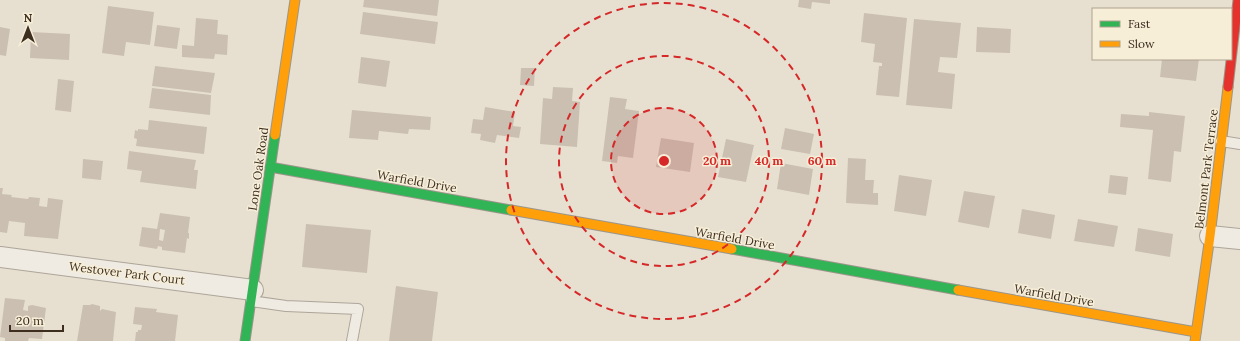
<svg xmlns="http://www.w3.org/2000/svg" width="1240" height="341" viewBox="0 0 1240 341" font-family="Lora,serif">
<style>
.building{fill:#cbbfb2;fill-rule:evenodd}
.lines{fill:none;stroke-linecap:round;stroke-linejoin:round}
.lane-casing{stroke:#ada599;stroke-width:12}
.street-casing{stroke:#ada599;stroke-width:22}
.fast-casing{stroke:#9c958a;stroke-width:11}
.slow-casing{stroke:#9c958a;stroke-width:11}
.jam-casing{stroke:#9c958a;stroke-width:11}
.lane{stroke:#efebe3;stroke-width:10}
.street{stroke:#efebe3;stroke-width:20}
.fast{stroke:#30b455;stroke-width:9}
.slow{stroke:#ff9f0a;stroke-width:9}
.jam{stroke:#e5322d;stroke-width:9}
.ring{fill:none;stroke:#d62828;stroke-width:2;stroke-dasharray:7 5}
.labels{text-anchor:middle;dominant-baseline:central;stroke-width:3;stroke-linejoin:round;paint-order:stroke}
.street-label{font-size:12px;fill:#3d2e20;stroke:#f7eed8}
.centre{fill:#d62828;stroke:#f7eed8;stroke-width:2}
.ring-label{font-size:12px;text-anchor:middle;font-weight:bold;fill:#d62828;stroke:#f7eed8;stroke-width:3;stroke-linejoin:round;paint-order:stroke}
</style>
<rect width="100%" height="100%" fill="#e7e0d1"/>
<g class="building">
<path d="M364,0H439L437,16L363,7Z"/>
<path d="M799,0H830V4L812,2L811,9L798,7Z"/>
<path d="M108,6L154,12L150,45L126,42L124,56L102,53Z"/>
<path d="M363,12L438,22L435,44L360,34Z"/>
<path d="M864,13L907,18L899,97L876,95L879,66H882V63L873,62L875,44L861,42Z"/>
<path d="M196,18L218,20L217,34L228,35L227,55L215,54L214,59L182,57V45L194,46Z"/>
<path d="M914,19L961,23L957,58L940,57L938,72L955,74L952,109L906,105Z"/>
<path d="M157,25L180,28L177,49L154,46Z"/>
<path d="M0,27L10,29L6,56L0,55Z"/>
<path d="M977,27L1011,29L1010,53L976,52Z"/>
<path d="M31,32L70,34L69,60L30,58Z"/>
<path d="M361,57L390,61L386,87L358,83Z"/>
<path d="M1162,59H1199L1196,81L1160,77Z"/>
<path d="M155,66L215,73L211,93L152,86Z"/>
<path d="M521,68H535L534,86L520,85Z"/>
<path d="M58,79L74,81L71,112L55,110Z"/>
<path d="M553,87L573,88L572,101L580,102L577,147L540,144L543,98L552,99Z"/>
<path d="M152,88L211,95L210,115L149,108Z"/>
<path d="M610,97L627,99L625,109L639,111L633,158L618,156L617,163L602,161Z"/>
<path d="M485,107L515,112L513,126L521,127L519,138L497,135L495,143L480,140L481,134L471,133L473,119L483,120Z"/>
<path d="M352,110L431,117L430,130L409,129L408,134L379,131L378,140L349,138Z"/>
<path d="M1149,112L1185,116L1181,152L1174,151L1171,182L1148,179L1153,130L1120,127L1121,114L1149,116Z"/>
<path d="M149,120L207,127L204,154L136,146L137,139L134,138L135,130L138,131V129L148,130Z"/>
<path d="M785,128L814,134L810,154L781,149Z"/>
<path d="M661,138L694,143L690,172L656,167Z"/>
<path d="M726,139L754,145L746,182L718,177Z"/>
<path d="M129,151L196,160L194,170H198L196,189L140,182L142,171L127,169Z"/>
<path d="M848,158L866,159L865,180H874L873,193H878V205L846,203Z"/>
<path d="M83,159L103,161L101,180L82,178Z"/>
<path d="M781,163L813,169L809,195L777,189Z"/>
<path d="M899,175L932,180L926,216L894,211Z"/>
<path d="M1110,175L1128,177L1126,195L1108,193Z"/>
<path d="M0,188H3L2,194L12,195L11,197L28,199L29,197L40,198L39,206L47,207L48,198L63,200L58,239L24,236L25,223L9,221L7,233L0,232Z"/>
<path d="M964,191L995,196L989,228L958,222Z"/>
<path d="M1022,209L1055,215L1051,239L1018,233Z"/>
<path d="M160,213L190,217L188,233H189V239L187,238L185,253L162,250V247L158,246L157,249L139,246L142,227L157,229ZM160,229L165,230L163,241L159,240Z"/>
<path d="M1078,219L1118,226L1114,247L1074,241Z"/>
<path d="M306,224L371,230L367,273L302,267Z"/>
<path d="M1138,228L1173,234L1170,257L1135,251Z"/>
<path d="M396,286L438,292L432,341H389Z"/>
<path d="M5,298L25,300L23,310L28,311V306L32,305L46,308L42,339L29,338L28,341H5V338L0,337Z"/>
<path d="M92,304L100,306V311L102,309L116,312L113,341H77L83,305H90Z"/>
<path d="M135,307L157,309L156,312L178,315L175,341H135L136,332H138V330H141L142,325L133,324Z"/>
</g>
<g class="lines">
<g class="lane-casing">
<g id="lane">
<path d="M1221,141L1240,144"/>
<path d="M251,301L286,306L358,309L352,341"/>
</g>
</g>
<g class="street-casing">
<g id="street">
<path d="M1210,236L1240,239"/>
<path d="M0,257L253,290"/>
</g>
</g>
<g class="fast-casing">
<g id="fast">
<path d="M270,167L511,210"/>
<path d="M732,249L958,290"/>
<path d="M245,341L275,135"/>
</g>
</g>
<g class="slow-casing">
<g id="slow">
<path d="M275,135L295,0"/>
<path d="M511,210L732,249"/>
<path d="M958,290L1196,332"/>
<path d="M1195,341L1210,236L1228,87"/>
</g>
</g>
<g class="jam-casing">
<path id="jam" d="M1228,87L1238,0"/>
</g>
<use href="#lane" class="lane"/>
<use href="#street" class="street"/>
<use href="#fast" class="fast"/>
<use href="#slow" class="slow"/>
<use href="#jam" class="jam"/>
</g>
<circle cx="664" cy="161" r="53" fill="#d62828" fill-opacity=".12"/>
<g class="ring">
<circle cx="664" cy="161" r="53"/>
<circle cx="664" cy="161" r="105"/>
<circle cx="664" cy="161" r="158"/>
</g>
<g class="labels">
<g class="street-label">
<text transform="translate(258 169) rotate(-82)">Lone Oak Road</text>
<text transform="translate(1206 169) rotate(-83)">Belmont Park Terrace</text>
<text transform="translate(417 181) rotate(10)">Warfield Drive</text>
<text transform="translate(735 238) rotate(10)">Warfield Drive</text>
<text transform="translate(127 273) rotate(7)">Westover Park Court</text>
<text transform="translate(1054 295) rotate(10)">Warfield Drive</text>
</g>
</g>
<circle cx="664" cy="161" r="6" class="centre"/>
<g class="ring-label">
<text x="717" y="165">20 m</text>
<text x="769" y="165">40 m</text>
<text x="822" y="165">60 m</text>
</g>
<rect x="1092" y="8" width="140" height="52" fill="#f7eed8" stroke="#ada18e"/>
<rect x="1100" y="21" width="20" height="6" fill="#30b455" stroke="#ada18e"/>
<text x="1128" y="28" font-size="12" fill="#3d2e20">Fast</text>
<rect x="1100" y="41" width="20" height="6" fill="#ff9f0a" stroke="#ada18e"/>
<text x="1128" y="48" font-size="12" fill="#3d2e20">Slow</text>
<g transform="translate(28 28)" stroke="#f7eed8" stroke-width="3" paint-order="stroke">
<path d="M0-3L7 15L0 10L-7 15Z" fill="#3d2e20"/>
<text y="-6" font-size="11" font-weight="bold" text-anchor="middle" fill="#3d2e20">N</text>
</g>
<path d="M10 325v6h53v-6" fill="none" stroke="#3d2e20" stroke-width="2"/>
<text x="16" y="325" font-size="12" fill="#3d2e20" stroke="#f7eed8" stroke-width="3" paint-order="stroke">20 m</text>
</svg>
